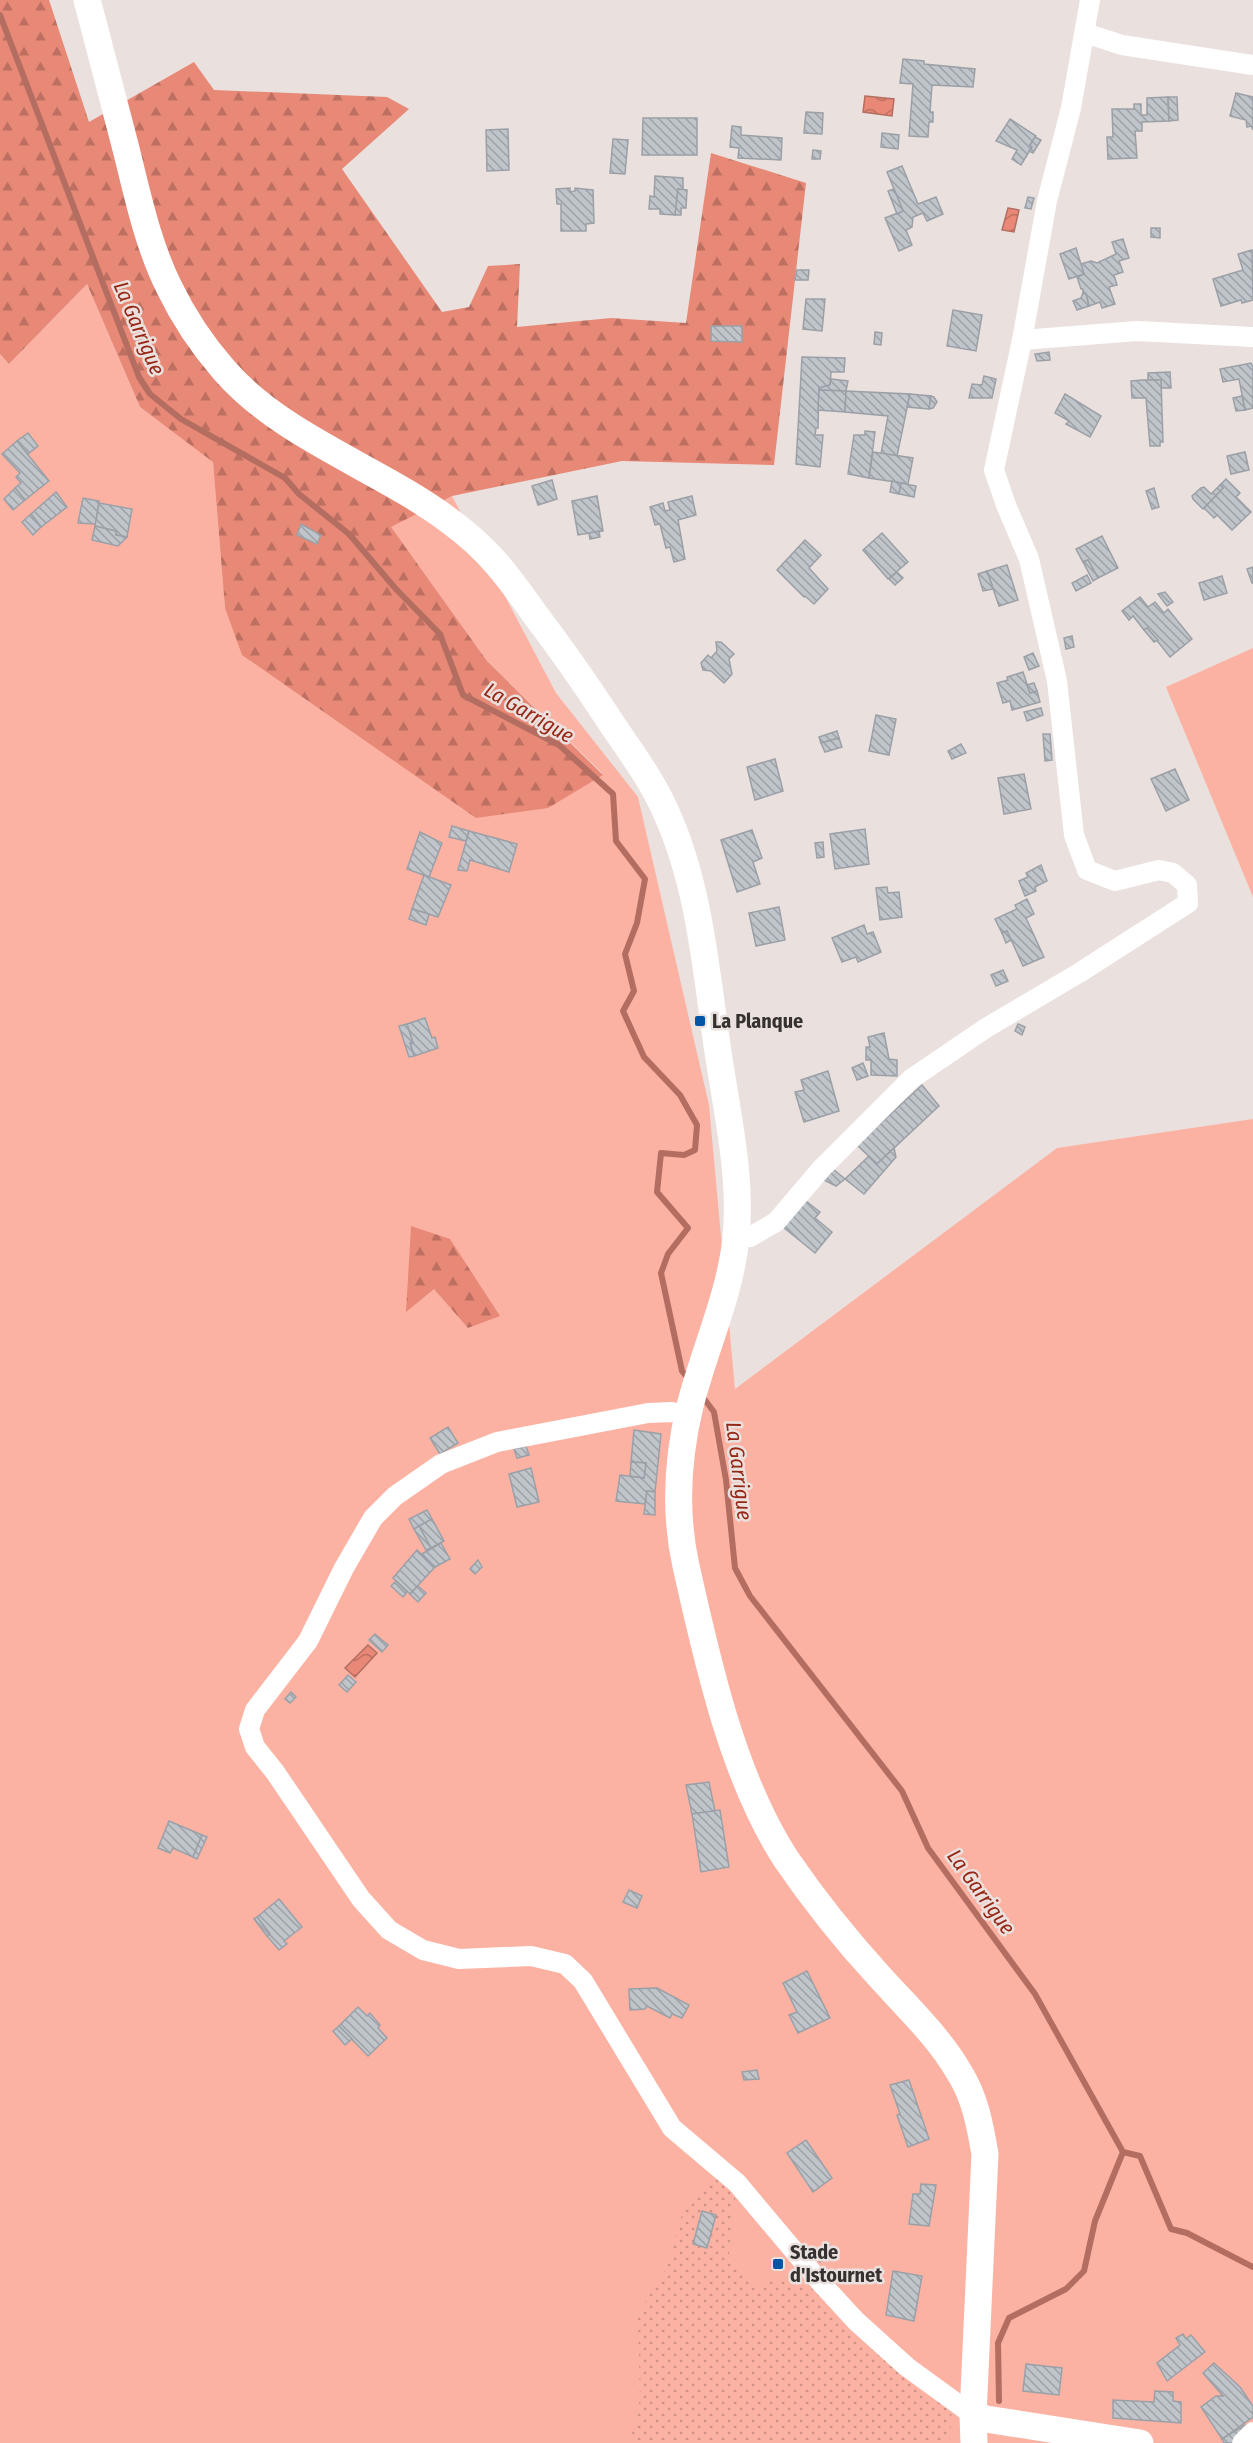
<svg xmlns="http://www.w3.org/2000/svg" width="1253" height="2443" viewBox="0 0 1253 2443" font-family="'Fira Sans Condensed',sans-serif">
<style>
.grass{fill:#fcb2a3}
.forest{fill:url(#forest-firs)}
.park{fill:url(#park-dots)}
.water{fill:url(#water-waves);stroke:#b36e61;stroke-width:1.5}
.lines{fill:none;stroke-linecap:round;stroke-linejoin:round}
.stream{stroke:#b36e61;stroke-width:6}
.building{fill:url(#building-back-hatch);stroke:#9ba0a7;stroke-width:1.5}
.street{stroke:#fff;stroke-width:20}
.secondary{stroke:#fff;stroke-width:27}
.poi-dot{fill:#0157a5;stroke:#eae0dd;stroke-width:2}
.labels{text-anchor:middle;dominant-baseline:central;stroke-width:5;stroke-linejoin:round;paint-order:stroke}
.poi-label{font-size:20px;font-weight:bold;fill:#353130;stroke:#eae0dd;text-anchor:start}
.water-label{font-size:21px;font-style:italic;fill:#972615;stroke:#eae0dd}
</style>
<defs>
<pattern id="forest-firs" width="22" height="20" patternUnits="userSpaceOnUse" patternTransform="scale(1.5)"><rect width="22" height="20" fill="#e88876"/><path d="M5 1l3.5 6h-7zM16 11l3.5 6h-7z" fill="#bd7061"/></pattern>
<pattern id="park-dots" width="8" height="8" patternUnits="userSpaceOnUse" patternTransform="scale(1.5)"><rect width="8" height="8" fill="#fcb2a3"/><path d="M2 2h.1M6 6h.1" fill="none" stroke="#cd9185" stroke-width="1.8" stroke-linecap="round"/></pattern>
<pattern id="water-waves" width="16" height="10" patternUnits="userSpaceOnUse" patternTransform="scale(1.5)"><rect width="16" height="10" fill="#e98876"/><path d="M0 5q4-4 8 0t8 0" fill="none" stroke="#be7061"/></pattern>
<pattern id="building-back-hatch" width="6" height="6" patternUnits="userSpaceOnUse" patternTransform="scale(1.5)"><rect width="6" height="6" fill="#c0c5cc"/><path d="M-1 5l2 2M0 0l6 6M5-1l2 2" fill="none" stroke="#9da1a6"/></pattern>
</defs>
<rect width="100%" height="100%" fill="#eae0dd"/>
<g class="grass">
<path d="M87,284L140,407L213,461L225,608L603,774L487,661L390,526L452,496L556,693L638,797L709,1105L735,1389L1057,1148L1253,1119V2443H0V354L9,364Z"/>
<path d="M1253,648V897L1166,687Z"/>
</g>
<g class="forest">
<path d="M0,0H49L89,122L194,62L214,90L387,97L409,109L342,169L442,312L469,307L488,266L520,264L517,327L611,318L686,323L711,153L806,183L774,465L622,461L452,496L391,527L487,661L603,775L548,808L476,818L242,655L225,608L213,462L140,407L87,284L9,364L0,354Z"/>
<path d="M411,1226L450,1239L500,1316L468,1328L434,1289L406,1312Z"/>
</g>
<path class="park" d="M716,2178L737,2183L729,2254L759,2288L805,2264L952,2399L950,2443H630L640,2399L638,2314L667,2266L685,2204Z"/>
<g class="water">
<path d="M865,96L894,99L892,116L863,112Z"/>
<path d="M1008,208L1019,210L1014,232L1002,230Z"/>
<path d="M368,1645L377,1653L355,1677L345,1668Z"/>
</g>
<g class="lines">
<g class="stream">
<path d="M0,15L139,377L150,394L181,419L285,478L299,494L349,534L395,588L440,634L463,695L559,745L613,794L616,841L645,879L637,923L625,954L634,991L623,1011L644,1057L680,1095L697,1125L695,1150L684,1155L661,1153L657,1192L688,1228L668,1254L661,1273L682,1371L690,1381"/>
<path d="M702,1396L714,1412L726,1480L735,1568L750,1596L902,1791L928,1848L1035,1994L1123,2152L1095,2221L1084,2271L1066,2289L1009,2318L998,2343L999,2401"/>
<path d="M1123,2152L1140,2156L1171,2229L1187,2233L1253,2267"/>
</g>
</g>
<g class="building">
<path d="M903,59L924,61V64L975,69L973,87L932,85L930,112H933V122H929L928,137L909,136L913,84L900,83Z"/>
<path d="M1236,93L1253,97V130L1251,126L1247,127L1246,120L1230,116Z"/>
<path d="M1168,97L1169,121L1142,122V131H1135L1137,158L1108,159L1107,137H1113L1112,109H1134V104H1141V115H1147V98Z"/>
<path d="M1168,97H1177L1178,120L1169,121Z"/>
<path d="M806,112L823,113L822,134L804,133Z"/>
<path d="M643,118H697V155H642Z"/>
<path d="M1010,119L1036,136L1030,145L1032,147L1021,165L1012,159L1017,150L996,141Z"/>
<path d="M732,126L741,127V135L782,138L781,160L738,158L739,148L730,147Z"/>
<path d="M508,129L509,170L487,171L486,130Z"/>
<path d="M882,133L899,135L898,149L881,147Z"/>
<path d="M1035,137L1041,140L1033,153L1029,151L1032,147L1030,145Z"/>
<path d="M613,139L628,140L625,174L610,173Z"/>
<path d="M813,150L821,151L820,159H812Z"/>
<path d="M902,166L918,204L936,197L943,214L927,221L923,213L913,217L912,227L906,230L912,245L899,251L885,218L903,211L887,172Z"/>
<path d="M655,176L683,178V190L678,189L675,215L660,214V209H649L650,196L654,197Z"/>
<path d="M570,188V192L575,191V188L593,190L594,223L586,224V231H561V204H557L556,189Z"/>
<path d="M678,189L687,190L686,208H681V215H675Z"/>
<path d="M894,189L903,211L897,214L888,191Z"/>
<path d="M1028,197L1034,198L1031,209L1025,208Z"/>
<path d="M1151,228H1160V238L1151,237Z"/>
<path d="M1123,239L1129,258L1119,261L1123,272L1114,275L1117,285L1109,287L1115,304L1102,308L1100,302L1089,306L1086,294L1083,293V289H1081L1077,277L1084,274L1081,264L1091,261L1097,263L1116,254L1112,242Z"/>
<path d="M1076,248L1084,274L1069,279L1060,254Z"/>
<path d="M1252,250L1253,300L1242,303L1241,300L1221,306L1213,279L1243,270L1238,254Z"/>
<path d="M797,270H809L808,280H795Z"/>
<path d="M1083,293L1086,294L1089,306L1077,310L1073,301L1081,298Z"/>
<path d="M806,299H825L822,331L803,329Z"/>
<path d="M953,310L982,315L976,351L947,346Z"/>
<path d="M711,326H742V342L711,341Z"/>
<path d="M875,332L882,333L881,345L874,344Z"/>
<path d="M1049,352L1050,360L1037,361L1035,354Z"/>
<path d="M802,357L845,358L844,372H831L830,385L819,388V390L818,428H816L815,435H823L820,467L796,464Z"/>
<path d="M1251,363L1253,367V408L1245,410L1239,379L1223,382L1220,369Z"/>
<path d="M1170,372L1171,388H1161V380H1148V373Z"/>
<path d="M984,376L996,379L992,398H969L972,384L982,385Z"/>
<path d="M831,379L848,381L846,391L819,390V388L830,385Z"/>
<path d="M1143,380H1161L1163,442H1160V446H1150L1146,398H1132L1131,381Z"/>
<path d="M819,390L846,391L845,412L818,410Z"/>
<path d="M846,391L910,394L897,456L881,454L888,416L845,412Z"/>
<path d="M910,394L931,396L929,409L907,407Z"/>
<path d="M1065,394L1101,416L1090,437L1066,424L1069,421L1055,413Z"/>
<path d="M931,396L934,397L937,402L933,408L929,409Z"/>
<path d="M1242,396L1245,410L1236,411L1233,398Z"/>
<path d="M865,431L875,432L869,478L848,474L854,435H865Z"/>
<path d="M28,433L38,446L28,454L17,441Z"/>
<path d="M17,441L49,481L25,500L15,488L21,483L16,477L20,473L2,454Z"/>
<path d="M873,452L913,458L908,484L869,478Z"/>
<path d="M1245,452L1249,470L1231,474L1227,456Z"/>
<path d="M1226,479L1240,493L1236,497L1251,512L1232,530L1217,515L1214,518L1204,508L1223,488L1220,485Z"/>
<path d="M552,480L557,499L538,505L532,486Z"/>
<path d="M892,481L901,483L899,494L890,492Z"/>
<path d="M901,483L916,486L914,497L899,494Z"/>
<path d="M1220,485L1223,488L1203,509L1193,499L1192,496L1201,488L1204,487L1211,494Z"/>
<path d="M15,488L25,500L13,510L4,499Z"/>
<path d="M1154,488L1159,507L1152,509L1146,491Z"/>
<path d="M56,492L67,507L41,527L31,514Z"/>
<path d="M597,496L603,531L578,535L572,501Z"/>
<path d="M692,496L696,515L678,520L685,559L674,562L670,547L666,548L660,524L655,525L650,507L663,503L665,511L670,510L668,502Z"/>
<path d="M83,498L99,501L96,524L78,523Z"/>
<path d="M99,503L132,509L127,537L116,535V531L95,526Z"/>
<path d="M31,514L41,527L33,535L22,522Z"/>
<path d="M301,524L321,535L317,544L297,535Z"/>
<path d="M95,526L116,531V535L127,537L118,546L92,540Z"/>
<path d="M599,531L600,537L590,539L589,533Z"/>
<path d="M882,533L908,562L888,579L863,550Z"/>
<path d="M1102,536L1118,568L1098,578L1088,560L1083,562L1076,549Z"/>
<path d="M805,540L821,555L809,568L828,589L814,604L805,596L804,597L777,570Z"/>
<path d="M1088,560L1098,578L1093,581L1083,562Z"/>
<path d="M1007,565L1018,600L999,606L987,571Z"/>
<path d="M1253,567V583H1252L1247,569Z"/>
<path d="M987,571L993,589L983,591L978,574Z"/>
<path d="M897,572L903,578L895,585L889,579Z"/>
<path d="M1087,575L1091,583L1076,591L1072,583Z"/>
<path d="M1222,576L1227,593L1204,600L1199,583Z"/>
<path d="M1165,592L1173,602L1167,606L1158,594Z"/>
<path d="M1140,597L1148,607L1155,602L1164,613L1168,609L1192,639L1170,657L1147,628L1144,630L1133,616L1129,620L1122,611Z"/>
<path d="M1147,628L1158,640L1154,642L1144,630Z"/>
<path d="M1072,636L1074,647L1066,649L1064,638Z"/>
<path d="M716,642H721L734,654L729,659L732,674L724,683L711,671L703,670L701,663L708,655L711,658L717,651Z"/>
<path d="M1033,653L1039,666L1029,670L1024,657Z"/>
<path d="M1023,672L1030,693L1037,691L1040,702L1012,710L1010,701L1003,703L997,683L1008,680L1007,677Z"/>
<path d="M1034,683L1037,691L1030,693L1027,685Z"/>
<path d="M1041,708L1043,715L1027,721L1024,712Z"/>
<path d="M876,715L896,719L889,755L869,751Z"/>
<path d="M837,731L839,738L821,743L819,737Z"/>
<path d="M1043,734H1050L1052,760L1045,761Z"/>
<path d="M839,738L842,747L825,752L821,743Z"/>
<path d="M961,744L966,753L952,759L948,751Z"/>
<path d="M775,759L783,791L755,800L747,767Z"/>
<path d="M1175,769L1189,800L1166,811L1151,779Z"/>
<path d="M1024,774L1031,809L1004,814L998,778Z"/>
<path d="M452,826L469,831L466,841L449,837Z"/>
<path d="M865,829L869,864L835,869L830,834Z"/>
<path d="M752,830L762,858L753,862L760,884L737,892L721,840Z"/>
<path d="M469,831L517,844L509,872L470,860L467,871L458,870Z"/>
<path d="M420,832L442,843L429,877L407,869Z"/>
<path d="M823,842L824,857L817,858L815,843Z"/>
<path d="M1041,865L1047,881L1035,887L1036,891L1025,896L1019,881L1028,877L1026,873Z"/>
<path d="M424,875L451,885L438,917L412,909Z"/>
<path d="M887,887L888,893L899,892L902,917L880,920L876,888Z"/>
<path d="M1027,899L1034,914L1026,918L1044,957L1023,966L1007,931L1002,933L995,919L1017,909L1015,905Z"/>
<path d="M779,907L785,940L756,946L749,913Z"/>
<path d="M412,909L429,914L426,925L409,919Z"/>
<path d="M864,925L867,934L873,932L881,952L858,962L856,957L842,962L832,938Z"/>
<path d="M1007,931L1011,940L1006,943L1002,933Z"/>
<path d="M1003,970L1008,981L996,986L991,975Z"/>
<path d="M425,1018L432,1038L435,1037L438,1048L414,1056L410,1043H413L407,1024Z"/>
<path d="M407,1024L413,1043H410L414,1056L409,1057L399,1026Z"/>
<path d="M1018,1024L1025,1027L1022,1035L1015,1031Z"/>
<path d="M884,1033L889,1059L897,1060V1076L871,1075V1060H866V1047H870L868,1037Z"/>
<path d="M863,1063L868,1076L857,1080L852,1068Z"/>
<path d="M828,1071L839,1111L804,1122L795,1092L804,1090L801,1080Z"/>
<path d="M922,1085L939,1106L877,1164L857,1145Z"/>
<path d="M894,1148L896,1157L864,1194L845,1179L869,1156L877,1164Z"/>
<path d="M833,1169L845,1179L836,1186L824,1180Z"/>
<path d="M806,1201L820,1212L815,1218L832,1232L815,1253L783,1227Z"/>
<path d="M448,1427L458,1443L440,1454L430,1438Z"/>
<path d="M634,1430L661,1434L655,1492L647,1491L645,1504L616,1501L620,1475L644,1478L646,1463L631,1462Z"/>
<path d="M526,1446L529,1455L517,1458L514,1449Z"/>
<path d="M631,1462L646,1463L644,1478L630,1476Z"/>
<path d="M531,1468L539,1502L517,1507L509,1474Z"/>
<path d="M647,1491L655,1492V1515L644,1514Z"/>
<path d="M427,1510L432,1519L414,1529L409,1519Z"/>
<path d="M432,1519L444,1541L431,1548L419,1526Z"/>
<path d="M419,1526L431,1548L426,1550L414,1529Z"/>
<path d="M441,1543L450,1559L435,1567L422,1554Z"/>
<path d="M417,1550L435,1567L410,1594L393,1578Z"/>
<path d="M478,1560L482,1567L475,1574L470,1569Z"/>
<path d="M396,1581L407,1592L403,1597L391,1586Z"/>
<path d="M418,1586L426,1593L418,1602L410,1594Z"/>
<path d="M375,1634L388,1645L382,1652L369,1640Z"/>
<path d="M348,1675L356,1682L347,1692L339,1685Z"/>
<path d="M291,1692L296,1697L290,1703L285,1699Z"/>
<path d="M709,1782L715,1811L692,1814L686,1785Z"/>
<path d="M720,1810L729,1867L701,1872L692,1814Z"/>
<path d="M169,1821L202,1835L193,1857L173,1848L170,1853L158,1848Z"/>
<path d="M202,1835L207,1837L197,1859L193,1857Z"/>
<path d="M629,1890L642,1896L637,1908L623,1902Z"/>
<path d="M279,1899L302,1927L284,1941L287,1944L279,1950L267,1936L270,1934L257,1917Z"/>
<path d="M257,1917L270,1934L267,1936L254,1919Z"/>
<path d="M807,1971L830,2018L798,2033L789,2015L797,2012L783,1983Z"/>
<path d="M657,1988L689,2005L682,2018L672,2014L670,2018L647,2006L645,2009L630,2010L629,1989Z"/>
<path d="M358,2007L367,2016L370,2013L380,2025L378,2028L387,2038L368,2056L339,2026Z"/>
<path d="M339,2026L352,2039L345,2045L333,2031Z"/>
<path d="M757,2070L759,2079L744,2080L742,2072Z"/>
<path d="M909,2080L929,2139L908,2147L897,2115L900,2114L890,2085Z"/>
<path d="M806,2140L832,2178L813,2192L787,2153Z"/>
<path d="M921,2184L936,2185L929,2226L909,2224L913,2194H920Z"/>
<path d="M702,2211L716,2215L707,2248L693,2244Z"/>
<path d="M828,2243L834,2252L820,2262L813,2252Z"/>
<path d="M893,2271L922,2276L914,2321L886,2315Z"/>
<path d="M1183,2334L1186,2339L1191,2335L1205,2352L1167,2381L1157,2363L1180,2345L1176,2338Z"/>
<path d="M1214,2363L1240,2387L1253,2406V2417L1222,2439L1201,2407L1216,2396H1223L1203,2373Z"/>
<path d="M1026,2364L1062,2368L1059,2395L1023,2391Z"/>
<path d="M1155,2391L1173,2392V2401L1181,2402V2423L1113,2418V2400L1154,2402Z"/>
<path d="M1245,2425L1249,2432L1232,2443H1224L1222,2439Z"/>
</g>
<g class="lines">
<g class="street">
<path d="M1085,33L1122,45L1253,65"/>
<path d="M1022,340L1137,331L1253,337"/>
<path d="M736,1238L750,1237L776,1222L822,1168L911,1079L986,1028L1079,973L1188,903L1187,885L1173,873L1159,870L1115,881L1087,870L1074,835L1057,681L1029,559L1006,505L994,470L1022,340L1047,201L1071,108L1090,0"/>
<path d="M688,1415L672,1412L648,1413L497,1442L441,1464L395,1496L373,1518L344,1568L308,1641L255,1710L249,1729L255,1747L275,1772L361,1899L389,1930L423,1950L459,1959L531,1956L565,1964L583,1981L672,2128L737,2183L821,2283L856,2321L907,2367L973,2415"/>
<path d="M1242,2443L1253,2432"/>
</g>
<g class="secondary">
<path d="M87,0C100,48 112,96 125,145C137,192 147,243 169,287C183,316 203,346 224,370C283,438 380,468 451,522C488,549 508,576 534,613C559,646 583,680 606,715C626,746 650,776 665,810C700,885 706,972 718,1052C727,1113 742,1176 736,1238C730,1296 704,1350 690,1406C677,1460 674,1512 686,1566C707,1660 733,1778 786,1859C814,1900 846,1940 879,1976C907,2007 938,2036 959,2072C975,2097 980,2125 985,2154L973,2415L974,2443"/>
<path d="M973,2415L986,2419L1140,2443"/>
</g>
</g>
<g class="poi-dot">
<rect x="694" y="1015" width="12" height="12" rx="3"/>
<rect x="772" y="2258" width="12" height="12" rx="3"/>
</g>
<g class="labels">
<g class="poi-label">
<text x="712" y="1021">La Planque</text>
<text x="790" y="2252">Stade<tspan x="790" dy="23">d'Istournet</tspan></text>
</g>
<g class="water-label">
<text transform="translate(139 328) rotate(67)">La Garrigue</text>
<text transform="translate(529 713) rotate(30)">La Garrigue</text>
<text transform="translate(739 1471) rotate(83)">La Garrigue</text>
<text transform="translate(981 1892) rotate(54)">La Garrigue</text>
</g>
</g>
</svg>
